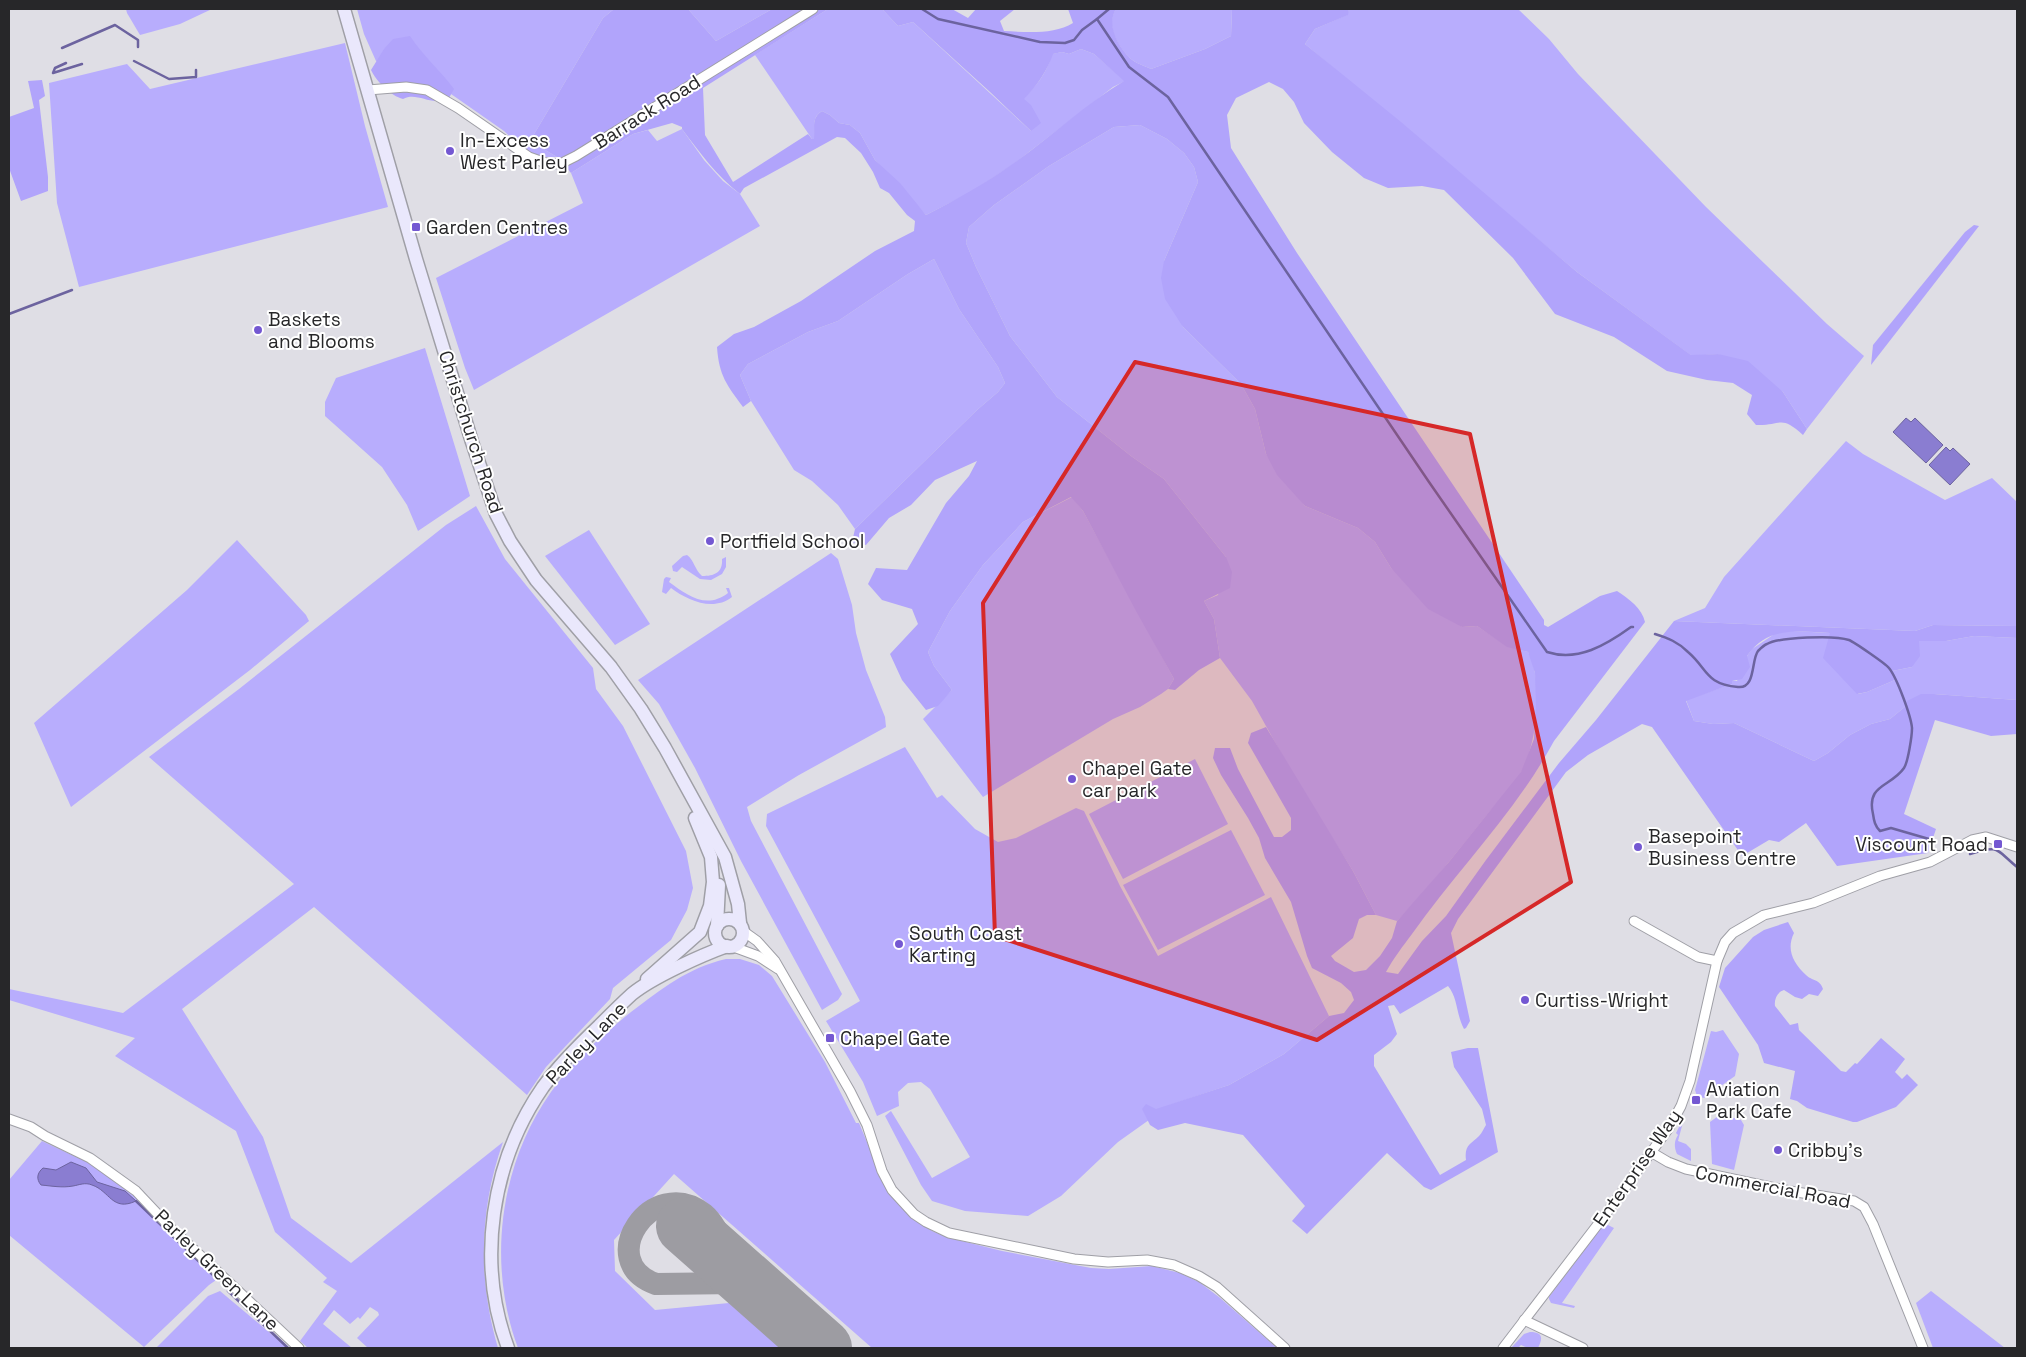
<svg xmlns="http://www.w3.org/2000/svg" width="2026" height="1357" viewBox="0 0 2026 1357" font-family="'Space Grotesk',sans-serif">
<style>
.green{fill:#b8adfd}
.forest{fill:#b1a4fb}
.water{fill:#8a7dd1;stroke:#6c639f}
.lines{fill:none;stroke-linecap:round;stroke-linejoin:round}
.stream{stroke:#6c639f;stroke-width:2.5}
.taxiway{stroke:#9d9ca2;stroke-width:22}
.runway{stroke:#9d9ca2;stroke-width:58}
.minor-casing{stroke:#9f9fa6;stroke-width:11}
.secondary-casing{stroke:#9f9fa6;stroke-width:15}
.minor{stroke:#fff;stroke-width:9}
.secondary{stroke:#eae8fc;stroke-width:12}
.marked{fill:#d62828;fill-opacity:0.2;stroke:#d62828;stroke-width:4;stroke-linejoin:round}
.poi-dot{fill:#7458d2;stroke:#fff;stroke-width:2}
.labels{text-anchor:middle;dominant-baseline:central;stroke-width:4;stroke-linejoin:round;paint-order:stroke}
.street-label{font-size:19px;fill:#272729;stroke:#fff}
.poi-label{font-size:19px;fill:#272729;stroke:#fff;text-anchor:start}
</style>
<rect width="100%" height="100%" fill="#dfdee5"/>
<g class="green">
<path d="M126,9H212L180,24L140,35L127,13Z"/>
<path d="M357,9H614L603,18L530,141L557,157H540L522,148L504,131L451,94L397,76L376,61L364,34Z"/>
<path d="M688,9H772L716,41Z"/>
<path d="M828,9H882L898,26L913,22L1031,131L1023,99C1036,87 1048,71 1052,54L1062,52L1069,54L1081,49L1094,54L1125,81L1113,87L1012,165L971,192L926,215L875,160L860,133L850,125L839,123L830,115L822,111C811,118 815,127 815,139H812L755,55Z"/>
<path d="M1116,9H1232L1231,36L1205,49L1151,69C1145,66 1135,63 1130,58C1118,46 1105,25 1116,9Z"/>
<path d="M1349,9H1518L1549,39L1578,74L1706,207L1827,324L1864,356L1807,429L1783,392L1718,354L1692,356L1577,272L1305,44L1315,29L1347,15Z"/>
<path d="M345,43L365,126L388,207L79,287L57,203L49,83L127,64L150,89Z"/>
<path d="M1140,125L1167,139L1184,153L1194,167L1198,182L1164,261L1183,327L1241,384L1255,409L1266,454L1305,506L1358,528L1375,542L1391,568L1462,627L1477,626L1507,646L1528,652C1544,681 1537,742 1522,771C1514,786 1497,802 1486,816C1457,852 1429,888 1397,921L1376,915L1353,871L1295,778L1252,701L1220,658L1214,619L1204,601L1218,595L1226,557L1164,479L1131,456L1057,397L1010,336L976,267L966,243L969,227L994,205L1049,166L1114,127Z"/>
<path d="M682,129L704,160L723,181L740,194L760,226L474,390L465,368L436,278L583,203L571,173L633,134L648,130L657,141Z"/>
<path d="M934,259L959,309L998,367L1005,383L998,392L977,410L855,529L838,505L812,481L794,470L751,401L740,375L748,364L808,332L838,321L908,274Z"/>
<path d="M425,348L470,496L418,531L407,505L382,467L325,416V402L336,378Z"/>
<path d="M1846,441L1863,454L1945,500L1992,478L2017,502V626L1933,625L1915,631L1674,621L1705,608L1724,577Z"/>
<path d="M1072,497L1083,511L1174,679L1168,689L1161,694L1140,707L1113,719L983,797L923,719L952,690L934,666L928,652L950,611L983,565L1023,522Z"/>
<path d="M476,506L505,559L593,668L596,689L623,726L686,851L693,888L687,910L671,940L613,988L610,999L546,1067L527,1095L314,907L182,1009L263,1137L291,1218L351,1263L503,1142C479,1210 478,1280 498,1348H368L357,1338L379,1315L378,1312L370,1307L360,1319L358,1317L350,1324L334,1310L323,1324L352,1348H308L300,1341L337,1291L323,1282L327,1278L275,1232L236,1131L115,1056L135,1038L9,1000V989L123,1013L294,884L149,757L239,689L446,525Z"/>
<path d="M589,530L650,624L615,645L545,556Z"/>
<path d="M237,540L306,615L309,621L250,670L71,807L34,723L187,590Z"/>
<path d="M831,553L838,559L852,605L856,633L866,670L885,717L886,727L799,775L747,807L751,821L842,994L838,1000L822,1010L741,861L695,768L659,704L638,680Z"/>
<path d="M687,555C694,560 695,570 702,576C714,576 723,573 722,559L726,557V567L722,574L711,580L700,579L682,567L677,572L673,571L672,566L683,556Z"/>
<path d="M666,577L671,578L669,582C687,595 706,610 728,593L726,588H729L732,597C713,612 687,600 671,588L666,594L662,592L664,579Z"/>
<path d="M1792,631L1831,633L1858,694L1867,692L1895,680L1892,671L1912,667L1918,641H1946L1974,636L2017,638V700L1934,694L1906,706L1890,719L1871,724L1850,735L1828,753L1814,761L1734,723L1713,724L1694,721L1686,700L1732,684V681H1737L1747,660V656L1752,649L1776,633Z"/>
<path d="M905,747L937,798L942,795L975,829L998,842L1016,838L1076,808L1084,811L1120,886L1158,956L1271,897L1329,1016L1284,1054L1229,1085L1170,1105L1118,1142L1061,1196L1028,1216L965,1211L932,1201L921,1185L885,1116L891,1111L932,1178L970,1157L930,1089L921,1082L908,1083L898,1092L899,1106L877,1116L863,1082L826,1021L860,1001L766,826L767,814Z"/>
<path d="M1195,759L1228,824L1123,879L1089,814Z"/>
<path d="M1231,830L1265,895L1158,950L1123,885Z"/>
<path d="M726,959H740L759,965L772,976L825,1062L856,1123H859L887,1190L905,1211L932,1231L946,1237L1002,1251L1091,1268L1109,1269L1152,1266L1180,1273L1199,1282L1219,1297L1277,1348H872L674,1174L614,1240L615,1271L655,1310L729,1303L781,1348H518C487,1265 499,1165 551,1092C573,1061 602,1035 631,1012C662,989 687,968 726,959Z"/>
<path d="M1723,1030L1739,1054L1735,1076L1704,1098L1697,1096L1695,1090L1711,1031L1716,1032Z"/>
<path d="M1721,1114L1741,1120L1744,1125L1734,1170L1712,1164L1710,1122Z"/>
<path d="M1682,1121L1683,1122L1678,1141L1686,1144L1691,1149V1161L1677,1154C1674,1147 1674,1141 1678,1135L1676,1133Z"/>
<path d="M42,1141L89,1163L135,1195L219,1278L209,1285L144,1347L9,1235V1180Z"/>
<path d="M1608,1225L1614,1228L1562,1303L1575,1306L1574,1308L1551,1303L1549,1299V1297L1601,1228Z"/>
<path d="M220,1291L288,1348H156L208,1296Z"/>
<path d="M1931,1291L2005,1348H1933L1916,1303Z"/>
<path d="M1530,1332C1543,1332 1543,1338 1538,1348H1528L1521,1345L1518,1348H1511L1524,1334Z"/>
</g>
<g class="forest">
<path d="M614,9H688L716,41L772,9H828L703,88L705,135L733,182L808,134L812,139H814C815,127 811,118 822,111L830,115L839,123L850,125L860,133L875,160L900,183L926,215C956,200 984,184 1011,165C1050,138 1084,105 1124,81L1094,54L1081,49L1069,54L1062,52L1053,54C1048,70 1036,87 1024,99L1031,105L1041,123L1031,131L990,92L913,22L898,26L882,9H952L968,18L976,9H1015L1000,21L1004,31C1025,32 1054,35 1073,23L1068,9H1116C1106,25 1118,46 1130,58C1135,63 1145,66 1151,69L1205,49L1231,36L1232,9H1349L1348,15L1315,29L1305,44L1401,122L1577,272L1691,355L1718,354L1748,361L1783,392L1807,429L1803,435C1780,414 1782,426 1756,425L1747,414L1752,395L1733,383L1707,380L1667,371L1614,337L1555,314L1513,258L1444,190L1422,186L1388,188L1364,178L1332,152L1304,123L1294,102L1283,89L1269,82L1236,98L1227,115L1231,148L1297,253L1544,620V625L1548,627L1600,596L1617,591C1629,599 1642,608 1645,622L1554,741C1516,812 1458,869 1412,934C1403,946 1393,959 1386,972L1398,974L1422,941L1446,916L1486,860L1559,763L1596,720L1674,621L1915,631L1933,625L2017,626V638L1974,636L1946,641H1919L1920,656L1912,667L1892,671L1895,680L1867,692L1857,694L1823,658L1830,633C1798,631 1768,626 1747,656L1750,667L1742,679L1732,681V684L1686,701L1694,721L1713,724L1734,723L1814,761L1828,753L1850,735L1871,724L1890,719L1906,706L1907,701L1921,694H1934L2017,700V734L1991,736L1935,720L1904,814L1936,829L1928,853L1837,866L1806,823L1779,842L1769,840L1742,856L1652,727L1642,724L1588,755L1566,772L1458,919L1451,933L1470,1021L1466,1028L1464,1029C1456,1014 1458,998 1448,986L1400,1014L1394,1005L1388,1006L1397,1034L1391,1042L1374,1055V1066L1440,1175L1466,1160C1464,1145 1471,1144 1479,1136C1482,1133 1484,1128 1486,1125L1482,1109L1454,1067L1451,1052L1468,1048H1478L1498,1152L1431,1190L1424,1187L1387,1153L1307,1234L1292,1221L1305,1206L1243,1135L1185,1123L1158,1130L1150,1125L1142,1109L1146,1104L1156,1109L1229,1085L1284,1054L1329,1016L1344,1013L1354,1000L1351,992L1341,983L1312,968L1307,956L1291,902L1265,858L1259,838L1248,818L1221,775L1213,758L1215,748H1230L1238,769L1274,837H1282L1291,830V818L1248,743L1251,733L1266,727L1353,871L1376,915H1367L1359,919L1353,938L1331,956L1335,961L1354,972L1366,970L1380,956L1392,938L1397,921L1448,863L1521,772L1534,739L1536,707L1535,673L1528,652L1507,647L1477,626L1462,627L1428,609L1391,568L1375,542L1358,528L1305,506L1277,475L1266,454L1255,409L1241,384L1183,327L1165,299L1161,278L1164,261L1198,182L1194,167L1184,153L1167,139L1140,125L1114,127L1049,166L994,205L969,227L966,243L976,267L1010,336L1057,397L1131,456L1164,479L1226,557L1232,572L1230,588L1204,601L1214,619L1220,658L1199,670L1175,690L1168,689L1174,679L1136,611L1083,511L1071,497L1023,522L983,565L950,611L928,652L934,666L952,690L938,706L926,710L902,680L890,654L918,624L912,609L882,600L868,584L876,568L907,570L946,503L969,476L977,461L935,480L911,505L889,518L866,545L852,542L855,529L977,410L998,392L1005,383L998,367L959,309L934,259L908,274L838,321L808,332L748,364L740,375L751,401L743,407C727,385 719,376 717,347L734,334L754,327L801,301L875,251L914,231L915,221L907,215L889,193L880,188L873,172L861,153L845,138L837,137L744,188L740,194C716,175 700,153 682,129V127L672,123L633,134L571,173L557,157L530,141L603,18Z"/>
<path d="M410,36C423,56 440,70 454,89L449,98C445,99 440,101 436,101C425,101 414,93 403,99C391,96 376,81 371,70L384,49L393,39Z"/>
<path d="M42,80L45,96L39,100L48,177V191L21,201L9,168V117L34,108L28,81Z"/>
<path d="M1974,225L1979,226L1871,365L1873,345L1965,232Z"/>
<path d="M1788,922L1794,933C1786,949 1793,963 1806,975C1812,981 1820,979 1823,989L1818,996L1809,994L1802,999L1795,997L1784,990C1777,992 1774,1000 1775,1006L1790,1025L1798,1023L1799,1030L1841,1071L1846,1072L1855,1063L1857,1064L1881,1038L1905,1059L1895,1072L1902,1079L1907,1074L1918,1085L1896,1107L1857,1122H1853L1807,1108L1797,1101L1790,1099L1795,1071L1764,1063L1758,1045L1719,987L1725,968L1753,937L1764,930Z"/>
</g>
<g class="water">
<path d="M1906,418L1911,422L1915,418L1943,445L1926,463L1893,432Z"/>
<path d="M1946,447L1950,451L1953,448L1970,464L1950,485L1929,465Z"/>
<path d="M71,1162L86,1168L97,1182L125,1191L136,1201C112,1212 110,1191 92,1185C85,1182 79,1185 73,1186C62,1188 52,1186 41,1185C36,1179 37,1173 43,1168L56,1170Z"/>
</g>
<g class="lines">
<g class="stream">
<path d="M922,9L938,19L1040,42L1065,43L1074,40L1082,30L1097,19L1129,67L1168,97L1429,482L1547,652C1578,662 1606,645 1631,627H1633"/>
<path d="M1097,19L1109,9"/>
<path d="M62,48L115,25L138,40V47"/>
<path d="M134,61L169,79L196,77V70"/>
<path d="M66,63L55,68L53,73L82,64"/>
<path d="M9,314L72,290"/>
<path d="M1655,634C1668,638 1678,642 1688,652C1708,669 1705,684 1738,687C1756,689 1751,660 1758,651C1760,649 1764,645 1767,644C1779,637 1835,635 1849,640C1854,642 1886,664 1889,668C1897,678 1911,716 1912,728C1912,736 1908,762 1904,768C1891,787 1866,784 1873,814C1874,821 1875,826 1880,831L1891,828L1929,839"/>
<path d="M1970,854C2000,844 1996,850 2017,867"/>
<path d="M136,1201L215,1277"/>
<path d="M228,1291L288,1348"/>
</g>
<path class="taxiway" d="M747,1282C742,1275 736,1268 732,1260C723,1245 717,1225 704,1214C652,1173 593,1262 656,1284L739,1283L756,1290"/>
<path class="runway" d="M685,1226L823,1348"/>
<g class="minor-casing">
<g id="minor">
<path d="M368,90L406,87L427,90L458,108L529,157L546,163L560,164L576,156L813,9"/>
<path d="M1634,921L1698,957L1717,961"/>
<path d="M743,931L757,941L775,961L850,1091L867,1125L882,1171L892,1190L914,1214L926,1222L949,1233L1074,1259L1108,1262L1147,1260L1174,1265L1199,1276L1217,1287L1285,1348"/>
<path d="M731,946L758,956L778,969"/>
<path d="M9,1119L31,1127L45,1136L90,1158L136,1191L169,1226L299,1348"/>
<path d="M1651,1152L1668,1162L1686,1169L1790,1191L1854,1201L1864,1207L1873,1224L1923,1348"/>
<path d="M1524,1320L1583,1348"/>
<path d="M1503,1348L1605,1215L1669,1128L1681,1106L1690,1081L1717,961L1725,942L1733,933L1764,915L1813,903L1880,876L1930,862L1972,840L1986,837L2017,847"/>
</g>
</g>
<g class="secondary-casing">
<g id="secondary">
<path d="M344,9L416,259L472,442L496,514L510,541L536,580L611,667L641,709L665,748L725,857L738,904L740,923"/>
<circle cx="729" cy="933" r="14"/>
<path d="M717,926L719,885"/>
<path d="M647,979L700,932L710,906L713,882L711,857L695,818"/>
<path d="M508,1348C476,1262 491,1162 543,1087C559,1065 579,1045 599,1026C610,1015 621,1004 632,994C653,977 702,955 727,946"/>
</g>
</g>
<use href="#minor" class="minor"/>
<use href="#secondary" class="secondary"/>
</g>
<path class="marked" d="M1135,362L1470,434L1571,882L1317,1040L995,936L983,603Z"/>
<g class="poi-dot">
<circle cx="450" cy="151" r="5"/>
<rect x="411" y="222" width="10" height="10" rx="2.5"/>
<circle cx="258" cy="330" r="5"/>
<circle cx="710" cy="541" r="5"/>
<circle cx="1072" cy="779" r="5"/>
<rect x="1993" y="839" width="10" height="10" rx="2.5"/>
<circle cx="1638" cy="847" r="5"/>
<circle cx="899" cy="944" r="5"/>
<circle cx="1525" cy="1000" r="5"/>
<rect x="825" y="1033" width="10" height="10" rx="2.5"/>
<rect x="1691" y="1095" width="10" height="10" rx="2.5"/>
<circle cx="1778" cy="1150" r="5"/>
</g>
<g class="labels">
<g class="street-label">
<text transform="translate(647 112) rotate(-32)">Barrack Road</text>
<text transform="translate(471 432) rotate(72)">Christchurch Road</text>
<text transform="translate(586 1043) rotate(-46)">Parley Lane</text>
<text transform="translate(1637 1168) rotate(-55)">Enterprise Way</text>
<text transform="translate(1773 1187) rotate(11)">Commercial Road</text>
<text transform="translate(217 1270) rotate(44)">Parley Green Lane</text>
</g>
<g class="poi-label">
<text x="460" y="140">In-Excess<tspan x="460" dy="22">West Parley</tspan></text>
<text x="426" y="227">Garden Centres</text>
<text x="268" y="319">Baskets<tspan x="268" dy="22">and Blooms</tspan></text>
<text x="720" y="541">Portfield School</text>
<text x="1082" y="768">Chapel Gate<tspan x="1082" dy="22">car park</tspan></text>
<text x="1648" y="836">Basepoint<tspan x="1648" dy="22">Business Centre</tspan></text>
<text x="1988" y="844" text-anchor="end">Viscount Road</text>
<text x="909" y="933">South Coast<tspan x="909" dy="22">Karting</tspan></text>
<text x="1535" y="1000">Curtiss-Wright</text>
<text x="840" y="1038">Chapel Gate</text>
<text x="1706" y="1089">Aviation<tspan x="1706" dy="22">Park Cafe</tspan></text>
<text x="1788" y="1150">Cribby's</text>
</g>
</g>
<rect width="2026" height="1357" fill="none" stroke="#272729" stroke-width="20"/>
</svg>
